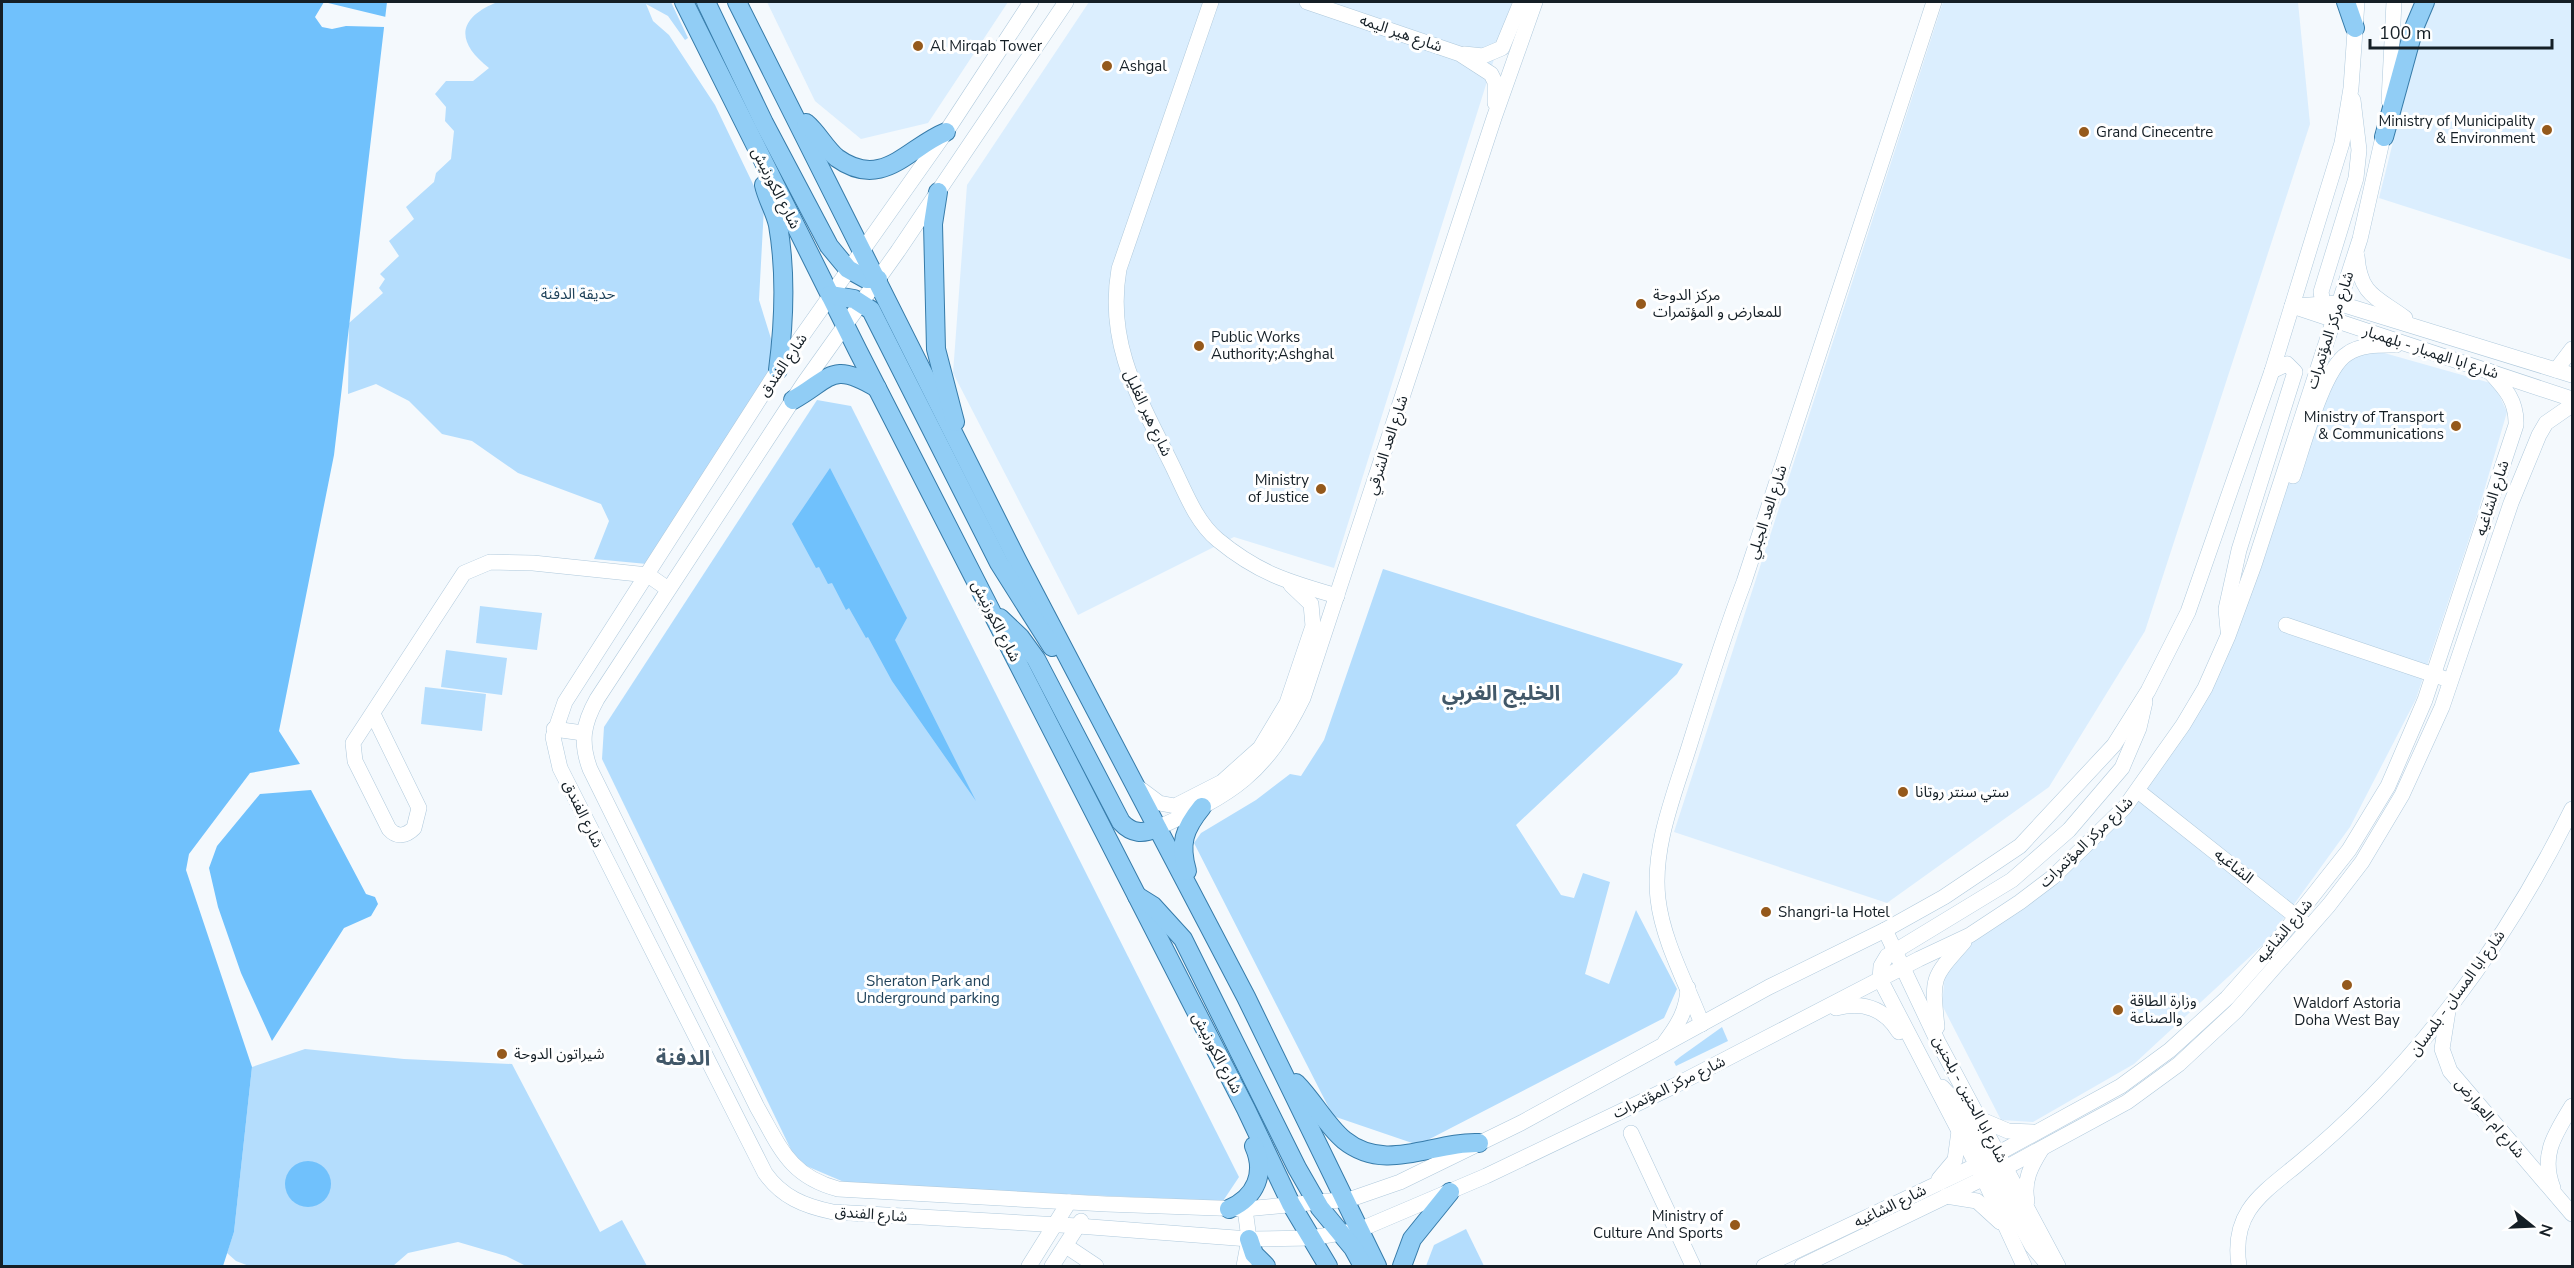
<svg xmlns="http://www.w3.org/2000/svg" width="2574" height="1268" viewBox="0 0 2574 1268" font-family="'Nunito Sans','Noto Sans Arabic',sans-serif">
<style>
.built{fill:#dbeefe}
.green{fill:#b4ddfd}
.water{fill:#70c1fc}
.pier{fill:#f4f9fd}
.lines{fill:none;stroke-linecap:round;stroke-linejoin:round}
.minor-casing{stroke:#afc9dc;stroke-width:16}
.major-casing{stroke:#367ba9;stroke-width:20}
.minor{stroke:#fff;stroke-width:15}
.major{stroke:#91cdf5;stroke-width:18}
.poi-dot{fill:#95591b;stroke:#fff;stroke-width:2}
.labels{text-anchor:middle;dominant-baseline:central;stroke-width:6;stroke-linejoin:round;paint-order:stroke}
.street-label{font-size:15px;fill:#151f26;stroke:#fff}
.poi-label{font-size:15px;fill:#151f26;stroke:#fff;text-anchor:start}
.park-label{font-size:15px;fill:#1f425a;stroke:#fff}
.district-label{font-size:21px;font-weight:bold;fill:#425869;stroke:#fff}
</style>
<rect width="100%" height="100%" fill="#f4f9fd"/>
<g class="built">
<path d="M767,2H1008L928,123L861,139L815,101Z"/>
<path d="M1089,2H1512L1334,568L1234,537L1078,615L953,373L967,185Z"/>
<path d="M1943,2H2298L2310,124L2145,631L2049,787L1887,903L1674,832Z"/>
<path d="M2434,2H2572V260L2379,198L2422,26Z"/>
<path d="M2363,347L2494,384L2507,412L2477,515L2416,699L2350,827L2268,940L2134,1064L2033,1122L2001,1120L1942,1005L1946,964L1974,938L2023,904L2184,734L2298,448L2335,372Z"/>
</g>
<g class="green">
<path d="M494,2H671L688,38L685,40L668,16L646,4L653,21L669,35L715,105L764,207L759,300L773,345L775,372L647,564L594,559L609,521L601,504L518,473L472,441L442,434L409,401L376,384L348,394L349,323L383,293L379,288L385,279L380,274L399,256L389,241L414,219L406,207L434,182L436,173L451,159L454,131L445,121L446,107L435,94L446,81H473L489,68C458,44 455,20 495,3Z"/>
<path d="M817,400L851,406L1239,1177L1223,1201L851,1185L797,1162L602,759L604,727Z"/>
<path d="M1383,569L1683,664L1677,674L1516,825L1561,895L1574,898L1583,873L1610,882L1585,974L1609,984L1636,910L1677,989L1664,1018L1418,1145L1333,1116L1194,843L1201,833L1256,800L1290,774L1301,776L1324,740Z"/>
<path d="M480,606L542,613L537,650L476,643Z"/>
<path d="M446,650L507,658L502,695L441,687Z"/>
<path d="M425,687L486,694L482,731L421,724Z"/>
<path d="M1722,1027L1728,1041L1676,1066L1674,1062L1680,1057Z"/>
<path d="M305,1049L404,1059L512,1064L600,1232L622,1220L647,1266H526L506,1256L458,1242L408,1253L393,1266H249L236,1261L227,1253L234,1232L252,1067Z"/>
<path d="M1466,1229L1484,1266H1426L1434,1245Z"/>
</g>
<g class="water">
<path d="M2,2H387L334,455L279,731L300,764L250,773L189,854L186,870L252,1067L234,1232L223,1266H2Z"/>
<path d="M830,468L907,618L895,640L976,801L892,681L868,637L866,638L849,608L846,610L832,583L828,584L819,567L816,568L792,524Z"/>
<path d="M311,790L366,894L375,897L378,904L371,916L344,928L272,1041L241,973L218,907L209,868L217,846L260,794Z"/>
<circle cx="308" cy="1184" r="23"/>
</g>
<path class="pier" d="M324,2L386,17L385,27L346,26L332,29L322,27L315,17Z"/>
<g class="lines">
<g class="minor-casing">
<g id="minor">
<path d="M1031,2L946,132L778,370L565,702L553,737L560,768L765,1173C782,1197 804,1206 833,1212L1078,1226L1249,1239L1311,1238L1359,1230L1486,1176L1674,1086L1919,959L1970,935L2020,902L2053,877L2125,807L2183,725L2205,688L2228,636L2254,565L2360,239L2385,128"/>
<path d="M1066,2L898,251L804,383L597,699C583,724 580,742 590,769L757,1107C780,1147 789,1176 838,1189L1106,1204L1245,1209L1351,1199L1400,1182L1521,1123L1769,987L1885,930L1944,897L2020,846L2114,745L2148,691L2188,612L2272,371L2342,143L2351,88L2357,2"/>
<path d="M1211,2L1119,269C1106,344 1139,398 1171,463C1184,489 1195,521 1218,540C1258,573 1288,582 1337,596"/>
<path d="M1307,2L1460,54L1491,74L1495,82V103"/>
<path d="M1464,54L1483,56L1502,48L1521,2"/>
<path d="M2389,101L2394,2"/>
<path d="M2357,256C2360,296 2377,297 2405,318"/>
<path d="M2292,306L2572,399"/>
<path d="M2296,306L2338,303L2572,375"/>
<path d="M2324,309L2321,292L2356,178L2359,150L2353,100"/>
<path d="M2556,370L2572,349"/>
<path d="M2293,476C2303,447 2323,369 2347,354C2361,344 2380,345 2396,345"/>
<path d="M2286,625L2443,678"/>
<path d="M2228,630L2226,609L2239,550L2295,372L2287,364L2272,371"/>
<path d="M373,714L419,808L414,828C406,836 397,838 389,829L355,761L353,743L464,573L490,562L533,563L648,575L668,589"/>
<path d="M554,729L583,733"/>
<path d="M1135,785L1159,803L1175,806L1222,782L1260,748L1287,703L1313,626L1311,604L1291,585"/>
<path d="M2138,791L2303,922"/>
<path d="M1157,828C1233,794 1265,775 1303,698L1494,118L1535,2"/>
<path d="M1885,930L1938,1042L2058,1266"/>
<path d="M1836,1008C1863,1001 1884,1008 1899,1032"/>
<path d="M2448,1011L2442,1049L2450,1071L2572,1214"/>
<path d="M1702,1024C1687,984 1663,942 1658,899C1652,848 1674,795 1689,747C1706,692 1723,637 1744,582L1934,2"/>
<path d="M1937,1027C1932,977 1931,979 1964,942"/>
<path d="M1665,1042C1678,1025 1687,1010 1688,988"/>
<path d="M1942,1087L1955,1101L1988,1159L1995,1165"/>
<path d="M1982,1120L2008,1131L2033,1132"/>
<path d="M1631,1133L1693,1266"/>
<path d="M1985,1168L1992,1173L2032,1246L2049,1266"/>
<path d="M1939,1179L1955,1160L1959,1131"/>
<path d="M2553,1188C2540,1155 2555,1134 2572,1106"/>
<path d="M1946,1196L1977,1201L2000,1222"/>
<path d="M2027,1201C2023,1181 2031,1166 2041,1150"/>
<path d="M1066,1246L1096,1266"/>
<path d="M1029,1266L1069,1202"/>
<path d="M1052,1266L1081,1221"/>
<path d="M1244,1266L1249,1239L1245,1209"/>
<path d="M1764,1266L1977,1165L2121,1086L2170,1050L2227,998L2273,946L2349,850L2388,786L2425,700L2516,425C2517,401 2505,388 2489,371"/>
<path d="M1802,1266L2007,1167L2127,1102L2179,1064L2236,1011L2329,905L2362,862L2402,795L2442,707L2511,503L2539,435L2546,423L2572,405"/>
<path d="M2024,1266L1983,1177L1880,979L1881,966L1887,956L2012,880L2069,830L2122,768L2139,728L2145,702"/>
<path d="M2239,1266C2231,1213 2260,1195 2298,1164C2415,1068 2506,944 2572,809"/>
</g>
</g>
<g class="major-casing">
<g id="major">
<path d="M684,2L858,351L1246,1109L1291,1204L1328,1266"/>
<path d="M706,2L764,123L829,246L848,269L866,279H878"/>
<path d="M737,2L1017,560L1246,997L1377,1266"/>
<path d="M2346,2L2355,28"/>
<path d="M806,123C818,133 825,148 837,158C883,191 908,147 946,132"/>
<path d="M2384,137L2414,28L2425,2"/>
<path d="M764,185C767,199 775,211 778,225C786,271 784,324 778,370"/>
<path d="M938,192L933,224L936,349L955,422"/>
<path d="M830,295L854,299L871,310L999,563L1052,647"/>
<path d="M793,400C831,379 831,360 877,388"/>
<path d="M1000,618L1020,637L1036,659L1121,822C1132,834 1143,834 1157,828"/>
<path d="M1187,871C1179,844 1184,829 1202,807"/>
<path d="M1137,896L1153,906L1183,939L1297,1168L1320,1208L1353,1248L1363,1266"/>
<path d="M1296,1083C1314,1101 1325,1124 1344,1140C1386,1174 1433,1141 1479,1143"/>
<path d="M1229,1209C1256,1197 1266,1173 1254,1146"/>
<path d="M1249,1239L1254,1254L1266,1266"/>
<path d="M1402,1266L1412,1239L1450,1192"/>
</g>
</g>
<use href="#minor" class="minor"/>
<use href="#major" class="major"/>
</g>
<g class="poi-dot">
<circle cx="918" cy="46" r="6"/>
<circle cx="1107" cy="66" r="6"/>
<circle cx="2547" cy="130" r="6"/>
<circle cx="2084" cy="132" r="6"/>
<circle cx="1641" cy="304" r="6"/>
<circle cx="1199" cy="346" r="6"/>
<circle cx="2456" cy="426" r="6"/>
<circle cx="1321" cy="489" r="6"/>
<circle cx="1903" cy="792" r="6"/>
<circle cx="1766" cy="912" r="6"/>
<circle cx="2347" cy="985" r="6"/>
<circle cx="2118" cy="1010" r="6"/>
<circle cx="502" cy="1054" r="6"/>
<circle cx="1735" cy="1225" r="6"/>
</g>
<g class="labels">
<g class="street-label">
<text transform="translate(1401 33) rotate(19)">شارع هير اليمه</text>
<text transform="translate(776 188) rotate(63)">شارع الكورنيش</text>
<text transform="translate(2330 330) rotate(-72)">شارع مركز المؤتمرات</text>
<text transform="translate(2431 352) rotate(18)">شارع ابا الهمبار - بلهمبار</text>
<text transform="translate(783 365) rotate(-56)">شارع الفندق</text>
<text transform="translate(1148 413) rotate(65)">شارع هير الغليل</text>
<text transform="translate(1387 445) rotate(-72)">شارع العد الشرقي</text>
<text transform="translate(2492 498) rotate(-72)">شارع الشاغيه</text>
<text transform="translate(1767 512) rotate(-72)">شارع العد الجبلي</text>
<text transform="translate(996 621) rotate(63)">شارع الكورنيش</text>
<text transform="translate(583 814) rotate(64)">شارع الفندق</text>
<text transform="translate(2086 842) rotate(-44)">شارع مركز المؤتمرات</text>
<text transform="translate(2234 866) rotate(39)">الشاغيه</text>
<text transform="translate(2284 931) rotate(-50)">شارع الشاغيه</text>
<text transform="translate(2457 993) rotate(-54)">شارع ابا المسان - بلمسان</text>
<text transform="translate(1217 1053) rotate(62)">شارع الكورنيش</text>
<text transform="translate(1669 1087) rotate(-26)">شارع مركز المؤتمرات</text>
<text transform="translate(1970 1099) rotate(62)">شارع ابا الحنين - بلحنين</text>
<text transform="translate(2490 1118) rotate(50)">شارع ام العوارض</text>
<text transform="translate(1890 1206) rotate(-26)">شارع الشاغيه</text>
<text transform="translate(871 1214) rotate(4)">شارع الفندق</text>
</g>
<g class="poi-label">
<text x="930" y="46">Al Mirqab Tower</text>
<text x="1119" y="66">Ashgal</text>
<text x="2535" y="121" text-anchor="end">Ministry of Municipality<tspan x="2535" dy="17">&amp; Environment</tspan></text>
<text x="2096" y="132">Grand Cinecentre</text>
<text x="1653" y="295">مركز الدوحة<tspan x="1653" dy="17">للمعارض و المؤتمرات</tspan></text>
<text x="1211" y="337">Public Works<tspan x="1211" dy="17">Authority;Ashghal</tspan></text>
<text x="2444" y="417" text-anchor="end">Ministry of Transport<tspan x="2444" dy="17">&amp; Communications</tspan></text>
<text x="1309" y="480" text-anchor="end">Ministry<tspan x="1309" dy="17">of Justice</tspan></text>
<text x="1915" y="792">ستي سنتر روتانا</text>
<text x="1778" y="912">Shangri-la Hotel</text>
<text x="2130" y="1001">وزارة الطاقة<tspan x="2130" dy="17">والصناعة</tspan></text>
<text x="2347" y="1003" text-anchor="middle">Waldorf Astoria<tspan x="2347" dy="17">Doha West Bay</tspan></text>
<text x="514" y="1054">شيراتون الدوحة</text>
<text x="1723" y="1216" text-anchor="end">Ministry of<tspan x="1723" dy="17">Culture And Sports</tspan></text>
</g>
<g class="park-label">
<text x="578" y="294">حديقة الدفنة</text>
<text x="928" y="981">Sheraton Park and<tspan x="928" dy="17">Underground parking</tspan></text>
</g>
<g class="district-label">
<text x="1501" y="693">الخليج الغربي</text>
<text x="683" y="1058">الدفنة</text>
</g>
</g>
<rect width="2574" height="1268" fill="none" stroke="#151f26" stroke-width="6"/>
<g transform="translate(2532 1226) rotate(108)" stroke="#ffffff" stroke-width="4.5" paint-order="stroke">
<path d="M0-4.5L10 22L0 15L-10 22Z" fill="#151f26"/>
<text y="-9" font-size="16" font-weight="bold" text-anchor="middle" fill="#151f26">N</text>
</g>
<path d="M2370 39v9h182v-9" fill="none" stroke="#151f26" stroke-width="3"/>
<text x="2379" y="39" font-size="18" fill="#151f26" stroke="#ffffff" stroke-width="4.5" paint-order="stroke">100 m</text>
</svg>
